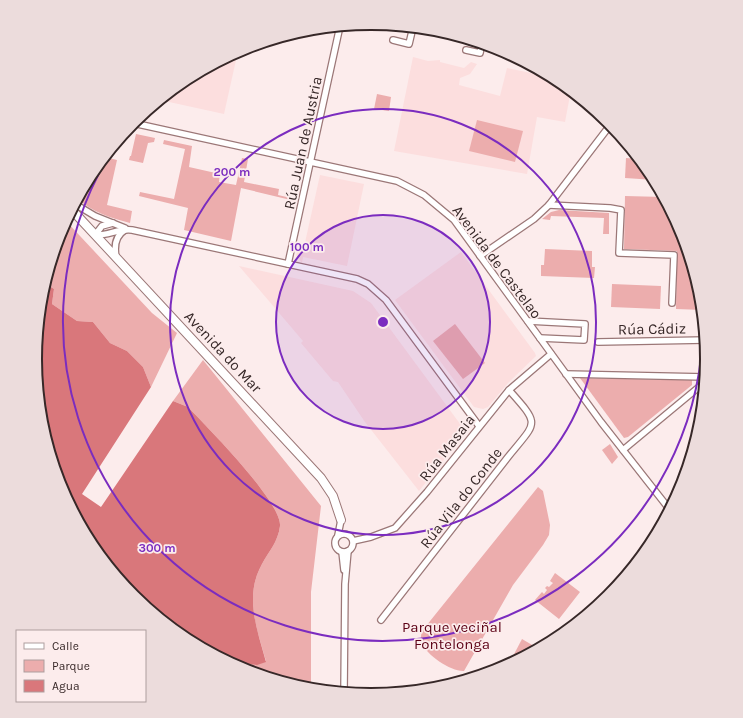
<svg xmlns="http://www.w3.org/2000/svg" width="743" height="718" viewBox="0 0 743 718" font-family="Karla,sans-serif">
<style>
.built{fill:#fcdede}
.green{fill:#ecadad}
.water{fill:#d9777b}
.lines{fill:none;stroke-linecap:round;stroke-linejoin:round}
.street-casing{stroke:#9b7777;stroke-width:8}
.secondary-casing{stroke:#9b7777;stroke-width:10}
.street{stroke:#fff;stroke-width:5.5}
.secondary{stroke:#fff;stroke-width:8}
.ring{fill:none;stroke:#7b2cbf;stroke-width:2}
.labels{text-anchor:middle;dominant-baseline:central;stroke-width:3.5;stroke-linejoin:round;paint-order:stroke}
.street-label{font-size:15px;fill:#372828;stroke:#fcecec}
.park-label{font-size:15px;fill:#5c0015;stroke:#fcecec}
.rim{fill:none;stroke:#372828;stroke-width:2}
.centre{fill:#7b2cbf;stroke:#fcecec;stroke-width:2}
.ring-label{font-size:12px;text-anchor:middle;font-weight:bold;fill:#7b2cbf;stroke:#fcecec;stroke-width:3.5;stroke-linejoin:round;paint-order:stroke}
</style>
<rect width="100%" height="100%" fill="#fcecec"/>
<g class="built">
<path d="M238,51L224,114L160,100L185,80Z"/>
<path d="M413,57L428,61L440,60V62L464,68L471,62L477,64L470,74L460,78L459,85L500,96L507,68L555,78L571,90L565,122L537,117L527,174L394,151Z"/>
<path d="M320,175L364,184L347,266L303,257L302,263L296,255L298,250L304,247Z"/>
<path d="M461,252L535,353L536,356L508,383L488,407L483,409L474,407L395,300Z"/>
<path d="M239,266L353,291L371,303L466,432L419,491L365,422L338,382L333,381L301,343L303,341Z"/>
</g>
<g class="green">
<path d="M377,94L391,97L389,111L374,109Z"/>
<path d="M477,120L523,131L515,162L469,151Z"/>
<path d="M136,134L155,138L154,142L148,143L143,163L129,160L130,156H131Z"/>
<path d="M164,140L192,146L189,167L220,174L219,182L236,185L242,158L248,159L244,182L279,189L278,195L295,199V201L241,188L231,241L184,230L188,208L139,196L140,192L174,199L185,149L163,144Z"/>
<path d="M105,157L117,160L107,205L132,211L130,223C111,218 92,212 78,199L92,172Z"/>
<path d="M626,158L640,159L655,180L625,178Z"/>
<path d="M625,196L664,197C683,232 699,271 703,310L676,309L677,251L624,249Z"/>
<path d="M559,210L609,213V234H603L604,218L551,216L550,220L542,219L551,212Z"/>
<path d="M66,221L152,313L177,333L151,387L143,367L127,351L110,343L93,322L77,321L52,304L54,289L45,283L61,230Z"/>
<path d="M545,249L592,251V267H595L594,278L541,276V265H544Z"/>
<path d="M612,284L661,286L660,309L611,307Z"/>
<path d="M455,324L485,363L463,379L433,341Z"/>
<path d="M203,360L321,506L311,592V689L242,669L249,664L266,661C257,629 244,596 262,564C269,551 278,542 280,526C282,502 206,426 188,407L173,401Z"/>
<path d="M580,378L692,380V385L628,437L624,438Z"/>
<path d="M610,444L618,457L612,464L602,450Z"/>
<path d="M538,487L543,491L550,525L549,535L543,545L513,585L464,671C452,672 426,655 422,643C420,639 421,635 422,631Z"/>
<path d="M555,573L580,592L559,619L535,600L542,592L544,594L547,590L545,588L547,586L549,587L553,583L550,581Z"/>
<path d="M522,639L539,649L515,662L511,660Z"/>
</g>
<path class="water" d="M45,283L54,289L52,304L77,321L93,322L110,343L127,351L143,367L151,387L82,494L101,507L173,401L188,407C206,426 282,502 280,526C278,542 269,551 262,564C244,596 257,629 266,662L257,665L250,664L242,669C223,659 201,650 184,637C91,570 39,475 36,360C35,338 40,315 42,293Z"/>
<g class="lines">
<g class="street-casing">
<g id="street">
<path d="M393,40L409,44L413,27"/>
<path d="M466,50L480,53L482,43"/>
<path d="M133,123L397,181L424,195L454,220L601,422L670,510"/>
<path d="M75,204L95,216L125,228"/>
<path d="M549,205L610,208L621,210L619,253L674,255L672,303"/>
<path d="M113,223L102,226L95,235C108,236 119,228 132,230L357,279L368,284L386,300L479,426"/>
<path d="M480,256L534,219L549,205L611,124"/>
<path d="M116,257C114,246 115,236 125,230"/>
<path d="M288,264L340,26"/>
<path d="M528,321L585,324L584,340L540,338"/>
<path d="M598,342L706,340"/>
<path d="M566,374L706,377"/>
<path d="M623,450L705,382"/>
<circle cx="344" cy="543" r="9"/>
<path d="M338,535L341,520"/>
<path d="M353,541L371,537L395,528L427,492L509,390L551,354"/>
<path d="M342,552L344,570"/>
<path d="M381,620L508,457C537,421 541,426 509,390"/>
<path d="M344,692L345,584L348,551"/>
</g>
</g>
<g class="secondary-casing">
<path id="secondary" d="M72,210L321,478L333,496L341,520"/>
</g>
<use href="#street" class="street"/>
<use href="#secondary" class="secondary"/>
</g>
<circle cx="383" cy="322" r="107" fill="#7b2cbf" fill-opacity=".12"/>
<g class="ring">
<circle cx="383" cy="322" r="107"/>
<circle cx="383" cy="322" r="213"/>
<path d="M703 314A320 320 0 1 1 127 129"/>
</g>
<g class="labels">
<g class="street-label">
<text transform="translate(303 143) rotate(-78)">Rúa Juan de Austria</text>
<text transform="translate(497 262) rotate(53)">Avenida de Castelao</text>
<text transform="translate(652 329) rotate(-1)">Rúa Cádiz</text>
<text transform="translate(223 352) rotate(47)">Avenida do Mar</text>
<text transform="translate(447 448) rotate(-52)">Rúa Masaia</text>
<text transform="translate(461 498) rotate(-52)">Rúa Vila do Conde</text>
</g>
<g class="park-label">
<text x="452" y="627">Parque veciñal<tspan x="452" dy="17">Fontelonga</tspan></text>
</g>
</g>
<path d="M0 0H743V718H0ZM42 359a329 329 0 1 1 658 0a329 329 0 1 1-658 0Z" fill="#ecdcdc" fill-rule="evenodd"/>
<path class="rim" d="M42 359a329 329 0 1 1 658 0a329 329 0 1 1-658 0Z"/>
<circle cx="383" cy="322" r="6" class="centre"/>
<g class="ring-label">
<text x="232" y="176">200 m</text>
<text x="307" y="251">100 m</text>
<text x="157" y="552">300 m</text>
</g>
<rect x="16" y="630" width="130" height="72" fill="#fcecec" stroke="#ad9e9e"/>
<rect x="24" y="643" width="20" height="6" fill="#ffffff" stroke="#ad9e9e"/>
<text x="52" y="650" font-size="12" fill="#372828">Calle</text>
<rect x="24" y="660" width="20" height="12" fill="#ecadad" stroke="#ad9e9e"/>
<text x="52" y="670" font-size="12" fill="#372828">Parque</text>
<rect x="24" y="680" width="20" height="12" fill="#d9777b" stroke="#ad9e9e"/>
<text x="52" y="690" font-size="12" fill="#372828">Agua</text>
</svg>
